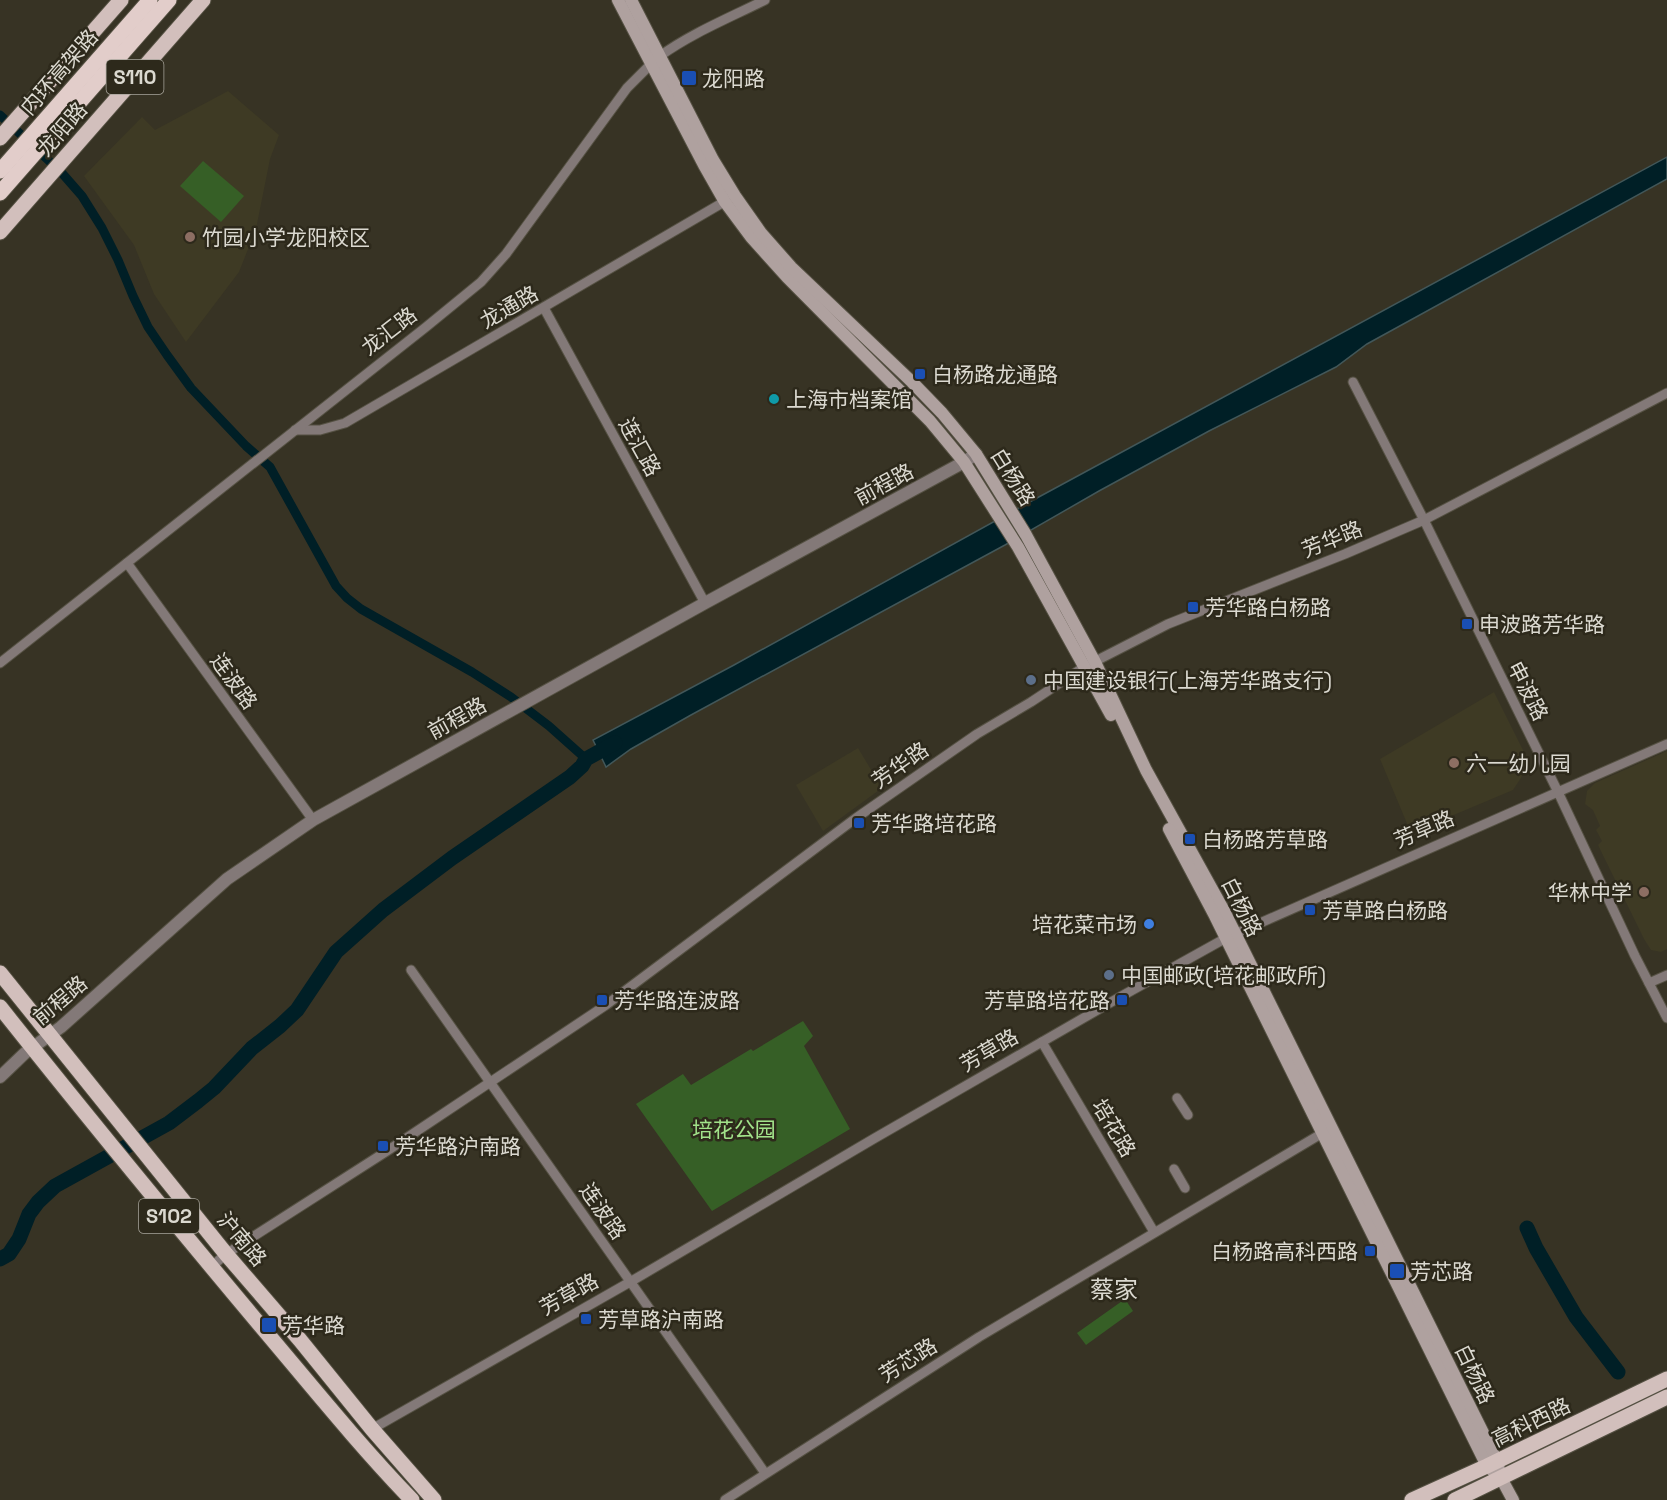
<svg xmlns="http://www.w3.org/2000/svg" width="1667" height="1500" viewBox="0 0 1667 1500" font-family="'Space Grotesk','Noto Sans SC',sans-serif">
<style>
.built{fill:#3e3a24}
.green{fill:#365f26}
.water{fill:#001f26;stroke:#425759;stroke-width:1.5}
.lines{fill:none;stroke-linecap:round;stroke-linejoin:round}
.canal{stroke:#001f26;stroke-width:9}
.river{stroke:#001f26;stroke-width:15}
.minor-casing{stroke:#555143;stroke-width:11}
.tertiary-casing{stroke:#555143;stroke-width:14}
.secondary-casing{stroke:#555143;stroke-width:14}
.primary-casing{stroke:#555143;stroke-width:17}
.trunk-casing{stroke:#555143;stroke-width:17}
.minor{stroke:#837978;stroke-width:9}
.tertiary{stroke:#837978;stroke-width:12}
.secondary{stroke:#afa19f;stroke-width:12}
.primary{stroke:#d2bfbc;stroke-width:15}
.trunk{stroke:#e2cdca;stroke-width:15}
.transit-dot{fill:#1a4fb4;stroke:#2d291b;stroke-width:2}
.education-dot{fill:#8d6e63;stroke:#2d291b;stroke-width:2}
.culture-dot{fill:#0f9aa8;stroke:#2d291b;stroke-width:2}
.service-dot{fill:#5c6f8a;stroke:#2d291b;stroke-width:2}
.shop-dot{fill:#3f7fe0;stroke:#2d291b;stroke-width:2}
.labels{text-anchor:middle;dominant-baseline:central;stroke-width:5;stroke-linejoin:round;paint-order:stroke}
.shield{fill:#2d291b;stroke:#a7a49a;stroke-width:1.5}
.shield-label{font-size:20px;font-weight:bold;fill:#dbd9d0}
.street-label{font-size:21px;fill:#dbd9d0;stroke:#2d291b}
.poi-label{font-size:21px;fill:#dbd9d0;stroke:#2d291b;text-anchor:start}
.park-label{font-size:21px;fill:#a2e38a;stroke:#2d291b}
.quarter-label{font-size:24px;fill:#dbd9d0;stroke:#2d291b}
</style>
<rect width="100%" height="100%" fill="#373324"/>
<g class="built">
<path d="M228,91L279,135L270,159L256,229L239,272L186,342L154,294L134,245L84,176L142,117L155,130Z"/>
<path d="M1494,692L1528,760L1521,778L1513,790L1411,833L1380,759Z"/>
<path d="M858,748L882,788L823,831L796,785Z"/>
<path d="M1667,751V949L1661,952L1651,950L1644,939L1598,845L1602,841L1596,830L1600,826L1593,810L1585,804L1587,791L1595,783Z"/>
</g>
<g class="green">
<path d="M203,161L244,196L221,222L180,186Z"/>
<path d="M803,1021L813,1036L804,1046L850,1129L712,1211L636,1104L683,1074L691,1085L751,1049L753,1051Z"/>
<path d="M1125,1299L1133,1311L1086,1345L1077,1333Z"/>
</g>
<path class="water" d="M1667,157V179L1367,344L1336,367L1209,431L1099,491L1005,545L691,715L631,749L606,767L593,740L734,665L1024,505Z"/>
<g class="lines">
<path class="canal" d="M0,115L61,172L82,196L102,228L118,260L133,296L148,327L167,355L191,388L246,446L270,467L336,586L347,598L361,609L472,672L511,697L549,726L586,759"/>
<g class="river">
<path d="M1527,1228L1536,1248L1576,1317L1618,1372"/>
<path d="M0,1259L9,1254L19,1239L29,1214L38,1202L55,1186L169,1123L198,1101L214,1088L252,1048L280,1026L297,1010L336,952L383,910L452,858L570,777L582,766L586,759L615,743"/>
</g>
<g class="minor-casing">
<g id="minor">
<path d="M660,56C692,33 729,18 765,0"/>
<path d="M544,308L705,603"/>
<path d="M1353,382L1424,520L1558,792L1635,956L1667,1018"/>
<path d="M295,430H320L345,423L729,199"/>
<path d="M127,563L313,820"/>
<path d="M0,663L426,327L481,282L506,254L627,88L652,63"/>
<path d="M411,970L765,1473"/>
<path d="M1649,983L1667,975"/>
<path d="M1042,1042L1154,1232"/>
<path d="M1177,1098L1188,1115"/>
<path d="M1174,1169L1185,1188"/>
<path d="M211,1267L226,1254L387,1151L606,1005L856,818L977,734L1031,702L1084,667L1168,624L1345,554L1424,520L1667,393"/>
<path d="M372,1429L630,1282L875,1138L1120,997L1226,938L1667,744"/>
<path d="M725,1500L979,1337L1326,1131"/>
</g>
</g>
<g class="tertiary-casing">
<path id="tertiary" d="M0,1077L25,1053L61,1027L227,879L313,820L705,603L964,462L976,454"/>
</g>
<g class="secondary-casing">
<g id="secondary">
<path d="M618,0L704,165L725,202L751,237L787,277L930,421L964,462L1018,547L1111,715"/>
<path d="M631,0L713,160L735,196L761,233L791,267L912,382L942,413L976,454L1026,535L1095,662L1146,770L1224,911L1497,1461L1501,1478L1513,1500"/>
<path d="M1169,829L1215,916L1487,1466L1494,1472"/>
</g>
</g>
<g class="primary-casing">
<g id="primary">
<path d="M0,138L121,0"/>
<path d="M0,232L203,0"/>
<path d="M0,973L226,1254L300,1340L372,1429L434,1500"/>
<path d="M0,1007C85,1114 172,1220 260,1325C310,1384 358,1444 412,1500"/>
<path d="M1412,1500L1487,1466L1667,1379"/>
<path d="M1455,1500L1667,1397"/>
</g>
</g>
<g class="trunk-casing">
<g id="trunk">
<path d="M0,171L150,0"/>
<path d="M0,193L169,0"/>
</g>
</g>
<use href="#minor" class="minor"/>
<use href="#tertiary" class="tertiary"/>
<use href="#secondary" class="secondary"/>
<use href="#primary" class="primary"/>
<use href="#trunk" class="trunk"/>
</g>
<g class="transit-dot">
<rect x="681" y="70" width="16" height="16" rx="3"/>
<rect x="914" y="368" width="12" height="12" rx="3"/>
<rect x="1187" y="601" width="12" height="12" rx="3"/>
<rect x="1461" y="618" width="12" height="12" rx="3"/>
<rect x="853" y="817" width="12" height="12" rx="3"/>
<rect x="1184" y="833" width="12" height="12" rx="3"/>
<rect x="1304" y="904" width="12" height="12" rx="3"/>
<rect x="596" y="994" width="12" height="12" rx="3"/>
<rect x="1116" y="994" width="12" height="12" rx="3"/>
<rect x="377" y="1140" width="12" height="12" rx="3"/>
<rect x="1364" y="1245" width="12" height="12" rx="3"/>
<rect x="1389" y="1263" width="16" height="16" rx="3"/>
<rect x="580" y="1313" width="12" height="12" rx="3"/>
<rect x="261" y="1317" width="16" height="16" rx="3"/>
</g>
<g class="education-dot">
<circle cx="190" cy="237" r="6"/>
<circle cx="1454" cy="763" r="6"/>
<circle cx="1644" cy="892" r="6"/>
</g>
<circle class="culture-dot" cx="774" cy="399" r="6"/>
<g class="service-dot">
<circle cx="1031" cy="680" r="6"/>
<circle cx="1109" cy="975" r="6"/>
</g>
<circle class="shop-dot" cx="1149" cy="924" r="6"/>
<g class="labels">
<g class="shield">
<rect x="106.5" y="60" width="57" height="34" rx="4.5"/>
<rect x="139" y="1199" width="60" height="34" rx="4.5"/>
</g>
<g class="shield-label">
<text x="135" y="77">S110</text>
<text x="169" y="1216">S102</text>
</g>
<g class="street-label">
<text transform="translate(59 72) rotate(-49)">内环高架路</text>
<text transform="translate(62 129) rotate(-49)">龙阳路</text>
<text transform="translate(509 307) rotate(-30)">龙通路</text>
<text transform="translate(389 331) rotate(-38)">龙汇路</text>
<text transform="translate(640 447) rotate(61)">连汇路</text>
<text transform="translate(1013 477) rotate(58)">白杨路</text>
<text transform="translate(884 484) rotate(-28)">前程路</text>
<text transform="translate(1332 539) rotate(-22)">芳华路</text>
<text transform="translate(234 681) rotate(54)">连波路</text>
<text transform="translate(1528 691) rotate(63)">申波路</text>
<text transform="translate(457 718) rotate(-29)">前程路</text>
<text transform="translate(900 765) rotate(-35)">芳华路</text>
<text transform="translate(1424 829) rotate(-23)">芳草路</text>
<text transform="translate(1242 907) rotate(63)">白杨路</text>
<text transform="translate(60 1000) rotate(-40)">前程路</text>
<text transform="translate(989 1050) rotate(-30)">芳草路</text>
<text transform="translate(1114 1128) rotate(59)">培花路</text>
<text transform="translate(603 1211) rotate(55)">连波路</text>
<text transform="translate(242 1239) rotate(50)">沪南路</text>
<text transform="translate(569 1294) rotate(-29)">芳草路</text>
<text transform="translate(908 1360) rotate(-32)">芳芯路</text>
<text transform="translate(1475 1374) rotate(64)">白杨路</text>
<text transform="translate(1531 1422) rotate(-26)">高科西路</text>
</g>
<g class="poi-label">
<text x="702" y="78">龙阳路</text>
<text x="202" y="237">竹园小学龙阳校区</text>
<text x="932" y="374">白杨路龙通路</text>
<text x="786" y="399">上海市档案馆</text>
<text x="1205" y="607">芳华路白杨路</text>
<text x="1479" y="624">申波路芳华路</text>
<text x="1043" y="680">中国建设银行(上海芳华路支行)</text>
<text x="1466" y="763">六一幼儿园</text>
<text x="871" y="823">芳华路培花路</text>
<text x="1202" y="839">白杨路芳草路</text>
<text x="1632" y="892" text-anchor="end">华林中学</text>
<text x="1322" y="910">芳草路白杨路</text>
<text x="1137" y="924" text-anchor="end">培花菜市场</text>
<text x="1121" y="975">中国邮政(培花邮政所)</text>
<text x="614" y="1000">芳华路连波路</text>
<text x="1110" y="1000" text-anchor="end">芳草路培花路</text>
<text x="395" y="1146">芳华路沪南路</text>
<text x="1358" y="1251" text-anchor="end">白杨路高科西路</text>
<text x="1410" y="1271">芳芯路</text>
<text x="598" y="1319">芳草路沪南路</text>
<text x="282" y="1325">芳华路</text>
</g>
<g class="park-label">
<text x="734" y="1129">培花公园</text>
</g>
<g class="quarter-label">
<text x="1114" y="1289">蔡家</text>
</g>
</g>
</svg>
